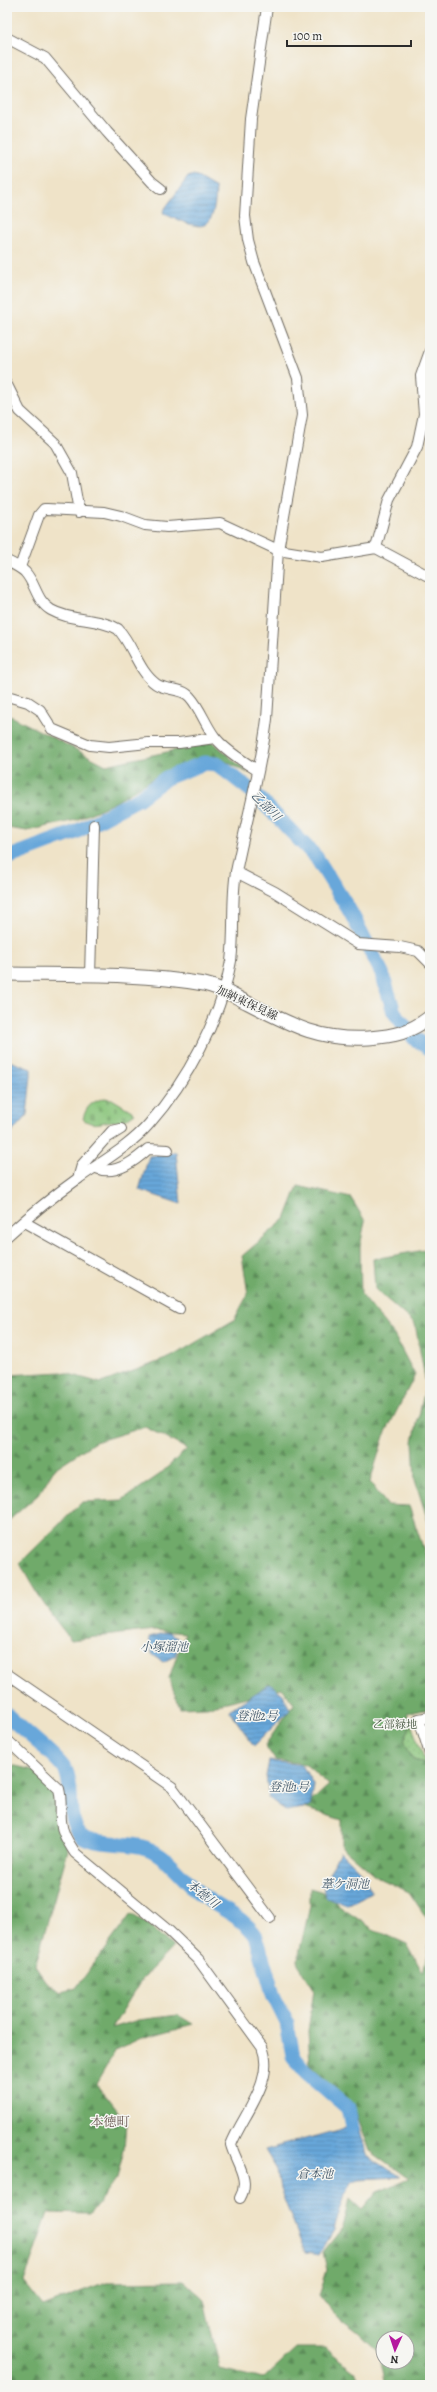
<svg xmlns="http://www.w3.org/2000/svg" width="437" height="2392" viewBox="0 0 437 2392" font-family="Alegreya,'Noto Serif JP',serif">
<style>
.grass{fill:url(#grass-dots);stroke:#5a7853}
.forest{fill:url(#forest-firs);stroke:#4d6a4b;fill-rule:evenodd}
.cemetery{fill:url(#cemetery-stones);stroke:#5a7853}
.water{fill:url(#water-rules);stroke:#4a6982}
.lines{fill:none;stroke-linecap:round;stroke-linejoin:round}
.river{stroke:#68a7da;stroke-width:15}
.minor-casing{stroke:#706b62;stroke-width:12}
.major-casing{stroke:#706b62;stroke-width:15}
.minor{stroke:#fff;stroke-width:10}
.major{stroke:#fff;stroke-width:13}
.labels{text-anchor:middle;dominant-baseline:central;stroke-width:3;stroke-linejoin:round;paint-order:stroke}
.street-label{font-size:11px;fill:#2b2b2b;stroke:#f6f6f2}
.park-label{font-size:11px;fill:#485943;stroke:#f6f6f2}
.water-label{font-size:12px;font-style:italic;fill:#405668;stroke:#f6f6f2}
.quarter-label{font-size:13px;fill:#6a5953;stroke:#f6f6f2}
</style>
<defs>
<pattern id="grass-dots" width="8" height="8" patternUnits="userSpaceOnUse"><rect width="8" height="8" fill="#8ac57b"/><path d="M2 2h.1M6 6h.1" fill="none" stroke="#77a96a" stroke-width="1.8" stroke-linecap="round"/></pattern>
<pattern id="forest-firs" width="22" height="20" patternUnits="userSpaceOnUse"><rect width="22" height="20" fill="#6faa6b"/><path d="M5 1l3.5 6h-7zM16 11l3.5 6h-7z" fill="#5b8b58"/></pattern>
<pattern id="cemetery-stones" width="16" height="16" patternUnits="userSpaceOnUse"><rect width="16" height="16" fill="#8ac57b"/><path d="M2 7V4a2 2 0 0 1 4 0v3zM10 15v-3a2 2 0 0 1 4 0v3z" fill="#77a96a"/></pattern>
<pattern id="water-rules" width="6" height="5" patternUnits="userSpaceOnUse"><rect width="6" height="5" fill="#68a7da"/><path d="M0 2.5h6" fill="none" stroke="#5688b1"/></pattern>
</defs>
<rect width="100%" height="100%" fill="#f6f6f2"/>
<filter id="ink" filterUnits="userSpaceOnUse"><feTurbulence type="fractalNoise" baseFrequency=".025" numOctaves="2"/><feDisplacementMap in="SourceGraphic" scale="8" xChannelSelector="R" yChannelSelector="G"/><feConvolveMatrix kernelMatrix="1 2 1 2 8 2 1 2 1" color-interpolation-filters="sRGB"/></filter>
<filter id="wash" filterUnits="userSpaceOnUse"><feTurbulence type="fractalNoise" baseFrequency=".012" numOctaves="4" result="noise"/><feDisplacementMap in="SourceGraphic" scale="16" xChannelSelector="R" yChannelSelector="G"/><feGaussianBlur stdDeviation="0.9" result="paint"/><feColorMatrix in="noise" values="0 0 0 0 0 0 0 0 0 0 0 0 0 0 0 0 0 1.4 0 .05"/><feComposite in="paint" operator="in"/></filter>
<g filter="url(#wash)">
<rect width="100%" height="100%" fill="#efe3c8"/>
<path class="grass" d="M411,1724L426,1763L413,1760L404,1741Z"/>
<g class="forest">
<path d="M7,714L106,765L213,742L248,773L217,757L200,758L155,777L116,802L76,820L27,831L7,828Z"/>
<path d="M298,1186L351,1198L365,1221L360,1247L361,1294L394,1335L415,1375L384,1436L370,1482L387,1505L409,1506L430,1568V1709L407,1713L411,1724L404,1741L413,1760L426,1763L430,1776V1923L409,1892L377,1877L342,1847V1820L304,1808L329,1785L305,1764L275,1760L265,1745L294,1704L282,1688L207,1707L180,1708L169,1678L185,1633L154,1630L71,1640C51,1615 34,1592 20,1563L82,1502L122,1500L159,1475L187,1449L145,1427L95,1442L54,1469L39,1494L7,1522V1375L62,1372L101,1383L171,1357L234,1320L248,1294L242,1256L285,1219Z"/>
<path d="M430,1249V1528L415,1480L413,1442L426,1384L415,1324L375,1289L373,1259Z"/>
<path d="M7,1764L33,1770L50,1786L58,1802L68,1850L35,1966L46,1982L61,1992L76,1988L131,1914L149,1925L173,1947L142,1979L112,2028L138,2020L178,2015L193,2024L139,2039L116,2050L96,2084L126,2123L124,2150L117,2178L90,2214L48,2213L24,2282L43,2306L106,2282L183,2281L204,2300L220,2369L263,2379L296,2348H324L355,2371L361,2385H7Z"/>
<path d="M310,1888L327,1893L339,1906L373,1929L407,1944L423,1973L430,1939V2385H386L379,2352L357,2331L333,2313L319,2295L327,2270L323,2252L343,2227L350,2199L362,2210L377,2192L409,2179L370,2151L353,2104L310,2065L308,2031L314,1989L297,1962L310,1906ZM383,2338H407V2362H383Z"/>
</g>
<path class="cemetery" d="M104,1098L112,1099L135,1113L121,1123C106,1117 97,1130 83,1119C86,1106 92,1102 104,1098Z"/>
<g class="water">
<path d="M194,175L216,188C214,238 200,229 164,214L163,211L188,177Z"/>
<path d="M7,1060L31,1069V1076L27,1115L11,1133H7Z"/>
<path d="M176,1152L181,1204L139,1190L149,1156Z"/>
<path d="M169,1632L180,1640L175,1656L163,1662L152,1654L149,1637Z"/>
<path d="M270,1684L283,1694L290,1710L254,1746L229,1710Z"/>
<path d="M269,1761L302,1765L314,1786L310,1807L286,1811L269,1798L266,1776Z"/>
<path d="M340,1851L362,1873L372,1892L347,1905L326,1897L324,1884Z"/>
<path d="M359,2127L367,2155L400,2177L360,2179L353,2181L345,2194L334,2230L319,2255L305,2253L280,2189L277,2170L265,2150L345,2128Z"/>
</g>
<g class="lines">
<g class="river">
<path d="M7,858L76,832L138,799L166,778L204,763L217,764L253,792L316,857L351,913L382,973L394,1012L414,1038L430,1049"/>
<path d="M7,1715C20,1728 59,1758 66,1771C75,1791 64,1818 81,1835C93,1846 128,1841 146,1848C167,1855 182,1879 199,1893C217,1908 243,1916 256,1936L274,1997L287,2023L293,2056L305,2071L348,2108L352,2128"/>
</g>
</g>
</g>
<g filter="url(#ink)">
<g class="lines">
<g class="minor-casing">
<g id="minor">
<path d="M7,38L45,58L107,132L152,182L161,189"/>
<path d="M7,385L20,411L55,443L72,473L79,512"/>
<path d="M376,548L389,500L417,447L424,414L421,376L430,351"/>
<path d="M7,561C13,564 20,567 25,572C36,584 36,601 51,610C72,622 97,617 118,629C133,645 138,671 156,684C166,691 182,687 190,697C200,708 205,724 214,736C223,749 244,762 257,770"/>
<path d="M20,567L39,515L44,509H47L104,512L121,516L145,525L167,527L220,523L278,550L322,557L376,548L430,577"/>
<path d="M7,696L28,702L40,710L52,729L90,745L109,747L148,743H179L215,738"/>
<path d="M236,872L275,892L358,944L400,947L418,951L430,963"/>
<path d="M90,976L94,825"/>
<path d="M96,1168C114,1176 135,1161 148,1149L168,1150"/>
<path d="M78,1179L82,1165L112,1131L121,1129L105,1139"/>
<path d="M24,1222L179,1309"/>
<path d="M7,1236C29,1216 52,1197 76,1180C101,1162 129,1147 149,1124C187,1081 221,1018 231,961C235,932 231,901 236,872C246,821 261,770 267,719L278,550L302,415L298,378L254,262L248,240L245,216L251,119L267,7"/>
<path d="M7,1674L172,1787L270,1918"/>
<path d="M430,1717L419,1719L430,1754"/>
<path d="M7,1740L59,1789C62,1800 60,1810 61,1821C62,1834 69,1843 75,1853L169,1931L198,1959L262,2047C276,2080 242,2116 231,2145C236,2163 251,2179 240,2198"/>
</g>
</g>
<g class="major-casing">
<path id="major" d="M7,974C72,975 140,973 204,984C220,987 234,996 248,1003C291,1025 320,1041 369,1038C395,1036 409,1033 430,1017"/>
</g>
<use href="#minor" class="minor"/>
<use href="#major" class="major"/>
</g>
</g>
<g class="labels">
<g class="street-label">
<text transform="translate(247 1003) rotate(25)">加納東保見線</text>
</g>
<g class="park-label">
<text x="395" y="1724">乙部緑地</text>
</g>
<g class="water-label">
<text transform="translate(266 806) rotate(45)">乙部川</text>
<text x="164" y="1647">小塚溜池</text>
<text x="257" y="1716">登池2号</text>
<text x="289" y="1787">登池1号</text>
<text x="345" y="1884">葦ケ洞池</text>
<text transform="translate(203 1894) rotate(39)">本徳川</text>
<text x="315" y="2174">倉本池</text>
</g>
<g class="quarter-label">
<text x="110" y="2121">本徳町</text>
</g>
</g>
<rect width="437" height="2392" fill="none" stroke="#f6f6f2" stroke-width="24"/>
<g transform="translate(395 2350) rotate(183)"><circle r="19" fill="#f6f6f2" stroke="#a5a5a2"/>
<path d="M0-3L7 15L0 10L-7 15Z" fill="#b5179e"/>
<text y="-6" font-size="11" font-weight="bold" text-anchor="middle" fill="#2b2b2b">N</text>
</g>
<path d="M287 40v6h124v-6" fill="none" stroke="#2b2b2b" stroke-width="2"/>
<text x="293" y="40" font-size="12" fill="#2b2b2b" stroke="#f6f6f2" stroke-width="3" paint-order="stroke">100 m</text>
</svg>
